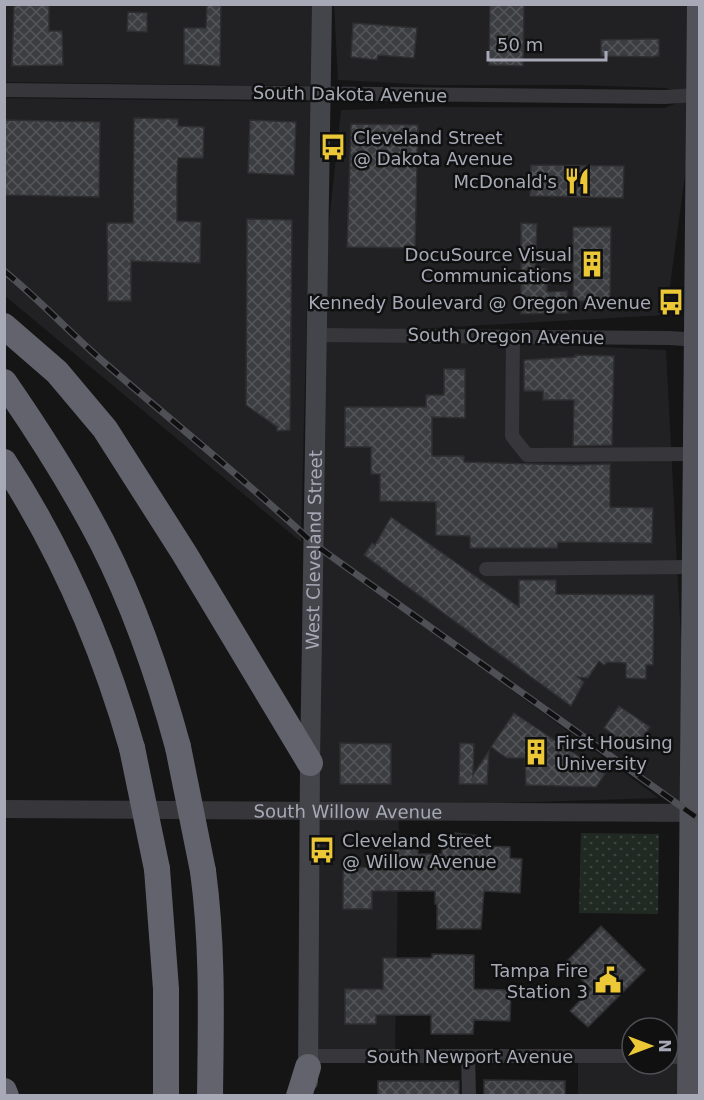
<svg xmlns="http://www.w3.org/2000/svg" width="704" height="1100" viewBox="0 0 704 1100" font-family="'DejaVu Sans',sans-serif">
<style>
.built{fill:#212123}
.grass{fill:url(#grass-dots)}
.building{fill:url(#building-cross-hatch);stroke:#2f2f32;stroke-width:1.5}
.lines{fill:none;stroke-linecap:round;stroke-linejoin:round}
.minor{stroke:#36363b;stroke-width:14}
.tertiary{stroke:#36363b;stroke-width:18}
.secondary{stroke:#44454b;stroke-width:20}
.primary{stroke:#52535a;stroke-width:22}
.motorway{stroke:#62636c;stroke-width:26}
.rail-casing{stroke:#4f5056;stroke-width:7}
.rail{stroke:#101011;stroke-width:4.5;stroke-dasharray:14;stroke-linecap:butt}
.motorway-bridge{stroke:#62636c;stroke-width:26}
.labels{text-anchor:middle;dominant-baseline:central;stroke-width:5;stroke-linejoin:round;paint-order:stroke}
.street-label{font-size:18px;fill:#a7aab6;stroke:#101011}
.poi-label{font-size:18px;fill:#a7aab6;stroke:#101011;text-anchor:end}
</style>
<defs>
<pattern id="grass-dots" width="8" height="8" patternUnits="userSpaceOnUse" patternTransform="scale(1.5)"><rect width="8" height="8" fill="#212923"/><path d="M2 2h.1M6 6h.1" fill="none" stroke="#3e4541" stroke-width="1.8" stroke-linecap="round"/></pattern>
<pattern id="building-cross-hatch" width="8" height="8" patternUnits="userSpaceOnUse" patternTransform="scale(1.5)"><rect width="8" height="8" fill="#3c3d40"/><path d="M0 0l8 8M0 8l8-8" fill="none" stroke="#555659"/></pattern>
</defs>
<rect width="100%" height="100%" fill="#151516"/>
<g class="built">
<path d="M5,5H313L312,86L5,82Z"/>
<path d="M334,5H698L696,95L666,315L326,334L666,350L690,813L314,544L317,335L341,110L436,107L665,108L695,95L665,88L576,85H431L338,80Z"/>
<path d="M4,98L312,102L301,542L5,296Z"/>
<path d="M318,548L659,798L316,809Z"/>
<path d="M316,813L399,815L395,1053H312Z"/>
<path d="M578,1058L632,1059V1064H668V1061H687V1095L578,1096Z"/>
</g>
<path class="grass" d="M581,833L659,834L658,914L579,913Z"/>
<g class="building">
<path d="M14,4H49V31H62L63,65L12,66Z"/>
<path d="M207,4H221L220,66L184,64V28H206Z"/>
<path d="M490,4H524L523,66L489,65Z"/>
<path d="M128,12L147,13V32L127,31Z"/>
<path d="M353,23L417,28L414,58L378,55L377,60L351,57Z"/>
<path d="M645,39H659V56H654V57L601,56V40Z"/>
<path d="M134,118L178,119V126L204,127L203,158H178L177,176V221L201,222L200,263L131,261V301H108L107,223H133Z"/>
<path d="M4,120L100,122L99,197L4,195Z"/>
<path d="M250,120L296,122L294,175L248,173Z"/>
<path d="M351,124L418,125L415,248L347,247Z"/>
<path d="M531,165L624,166L623,198L530,196Z"/>
<path d="M247,219L292,220L290,430L277,431V427L246,405Z"/>
<path d="M521,223L537,224L535,269H547V292L567,291L568,313L521,314Z"/>
<path d="M573,227H611L610,301H573Z"/>
<path d="M575,355L614,356L612,445L573,446L574,400H543V391H524V360L575,357Z"/>
<path d="M444,369H465V418L432,417V456H464V462L573,465L610,464V507L653,508L652,543L558,542L557,548H470V536L436,535V502L380,501V474H371V447H345V407H426V395H444Z"/>
<path d="M391,517L519,607V580H556V594L654,595L653,665H646V679L626,678V663L608,662L604,665L599,661L588,678L578,677L584,682L571,706L364,555L372,543L375,545Z"/>
<path d="M619,706L650,727L635,749L604,728Z"/>
<path d="M514,713L605,774L596,787L526,785L525,758H507L491,747Z"/>
<path d="M340,743L391,744V784H340Z"/>
<path d="M460,743L474,744L473,775L489,751L487,784H459Z"/>
<path d="M455,833L489,837V846L510,847V858L522,859L520,893L484,891L481,929H437V904H435V891H372V909H343V867L394,868V849H418V854H442V835H455Z"/>
<path d="M601,926L645,970L588,1027L570,1011L591,989L565,963Z"/>
<path d="M432,954L474,955V989L511,990L510,1021L474,1020L473,1034H431V1015H376V1024H345V989H383V958H432Z"/>
<path d="M484,1080L565,1081V1095H484Z"/>
<rect x="378" y="1081" width="81" height="14"/>
</g>
<g class="lines">
<g class="minor">
<path d="M4,90L665,97L696,95"/>
<path d="M317,335L669,338L700,340"/>
<path d="M513,337L512,436L527,455L693,454"/>
<path d="M486,569L692,567"/>
<path d="M308,1056H632"/>
<path d="M468,1056L469,1096"/>
<path d="M668,1057H689"/>
</g>
<path class="tertiary" id="s1" d="M4,809L700,813"/>
<path class="secondary" id="s2" d="M308,1082L310,763L322,4"/>
<path class="primary" d="M688,1096L698,4"/>
<g class="motorway">
<path d="M4,326L57,372L105,429L184,553L310,763"/>
<path d="M4,382C40,434 73,486 102,542C135,607 159,677 178,747"/>
<path d="M4,462C62,551 103,646 132,748"/>
<path d="M157,869L166,989V1096"/>
<path d="M203,871C213,945 211,1020 210,1096"/>
<path d="M4,1091L6,1096"/>
<path d="M299,1096L308,1067"/>
</g>
<g class="rail-casing">
<path id="rail" d="M4,271C40,300 71,334 106,364C175,424 247,481 314,544L700,820"/>
</g>
<use href="#rail" class="rail"/>
<g class="motorway-bridge">
<path d="M178,747L203,871"/>
<path d="M132,748L157,869"/>
</g>
</g>
<defs>
<g id="bus-bare" transform="scale(2.07)"><path d="M-5-6H5V4H4V6H2V4H-2V6H-4V4H-5ZM-3.5-4V0h7V-4ZM-3.5 1.2v1.5H-2V1.2ZM2 1.2v1.5H3.5V1.2Z" fill="#ecc837" stroke="#101011" stroke-width="2.5" paint-order="stroke"/></g>
<g id="restaurant-bare" transform="scale(2.07)"><path d="M-5-6h1v4h1v-4h1v4h1v-4h1v5L-1.5 .5V6h-2V.5L-5-1ZM5-6V6H3V1.5H1.5Q1.5-4 5-6Z" fill="#ecc837" stroke="#101011" stroke-width="2.5" paint-order="stroke"/></g>
<g id="building-bare" transform="scale(2.07)"><path d="M-4-6H4V6H1V3H-1V6H-4ZM-2.5-4.3h1.7v1.8h-1.7ZM.8-4.3h1.7v1.8H.8ZM-2.5-1h1.7V.8h-1.7ZM.8-1h1.7V.8H.8Z" fill="#ecc837" stroke="#101011" stroke-width="2.5" paint-order="stroke"/></g>
<g id="civic-bare" transform="scale(2.07)"><path d="M-.6-6.5H3V-4.5H.6V-3L4-1V1h2V6H-6V1h2V-1L-.6-3ZM-1.2 2.5V6h2.4V2.5Z" fill="#ecc837" stroke="#101011" stroke-width="2.5" paint-order="stroke"/></g>
</defs>
<g fill-rule="evenodd">
<use href="#bus-bare" x="333" y="147"/>
<use href="#restaurant-bare" x="577" y="181"/>
<use href="#building-bare" x="592" y="264"/>
<use href="#bus-bare" x="671" y="302"/>
<use href="#building-bare" x="536" y="752"/>
<use href="#bus-bare" x="322" y="850"/>
<use href="#civic-bare" x="608" y="980"/>
</g>
<g class="labels">
<g class="street-label">
<text transform="translate(350 94) rotate(1)">South Dakota Avenue</text>
<text transform="translate(506 336) rotate(1)">South Oregon Avenue</text>
<text stroke="none"><textPath href="#s2" startOffset="532">West Cleveland Street</textPath></text>
<text stroke="none"><textPath href="#s1" startOffset="344">South Willow Avenue</textPath></text>
<text x="470" y="1056">South Newport Avenue</text>
</g>
<g class="poi-label">
<text x="353" y="137" text-anchor="start">Cleveland Street<tspan x="353" dy="21">@ Dakota Avenue</tspan></text>
<text x="557" y="181">McDonald's</text>
<text x="572" y="254">DocuSource Visual<tspan x="572" dy="21">Communications</tspan></text>
<text x="651" y="302">Kennedy Boulevard @ Oregon Avenue</text>
<text x="556" y="742" text-anchor="start">First Housing<tspan x="556" dy="21">University</tspan></text>
<text x="342" y="840" text-anchor="start">Cleveland Street<tspan x="342" dy="21">@ Willow Avenue</tspan></text>
<text x="588" y="970">Tampa Fire<tspan x="588" dy="21">Station 3</tspan></text>
</g>
</g>
<rect width="704" height="1100" fill="none" stroke="#a7aab6" stroke-width="12"/>
<g transform="translate(650 1046) rotate(90)"><circle r="28" fill="#101011" stroke="#4c4e53" stroke-width="1.5"/>
<path d="M0-4.5L10 22L0 15L-10 22Z" fill="#ecc837"/>
<text y="-9" font-size="16" font-weight="bold" text-anchor="middle" fill="#a7aab6">N</text>
</g>
<path d="M488 51v9h118v-9" fill="none" stroke="#a7aab6" stroke-width="3"/>
<text x="497" y="51" font-size="18" fill="#a7aab6" stroke="#101011" stroke-width="4.5" paint-order="stroke">50 m</text>
</svg>
